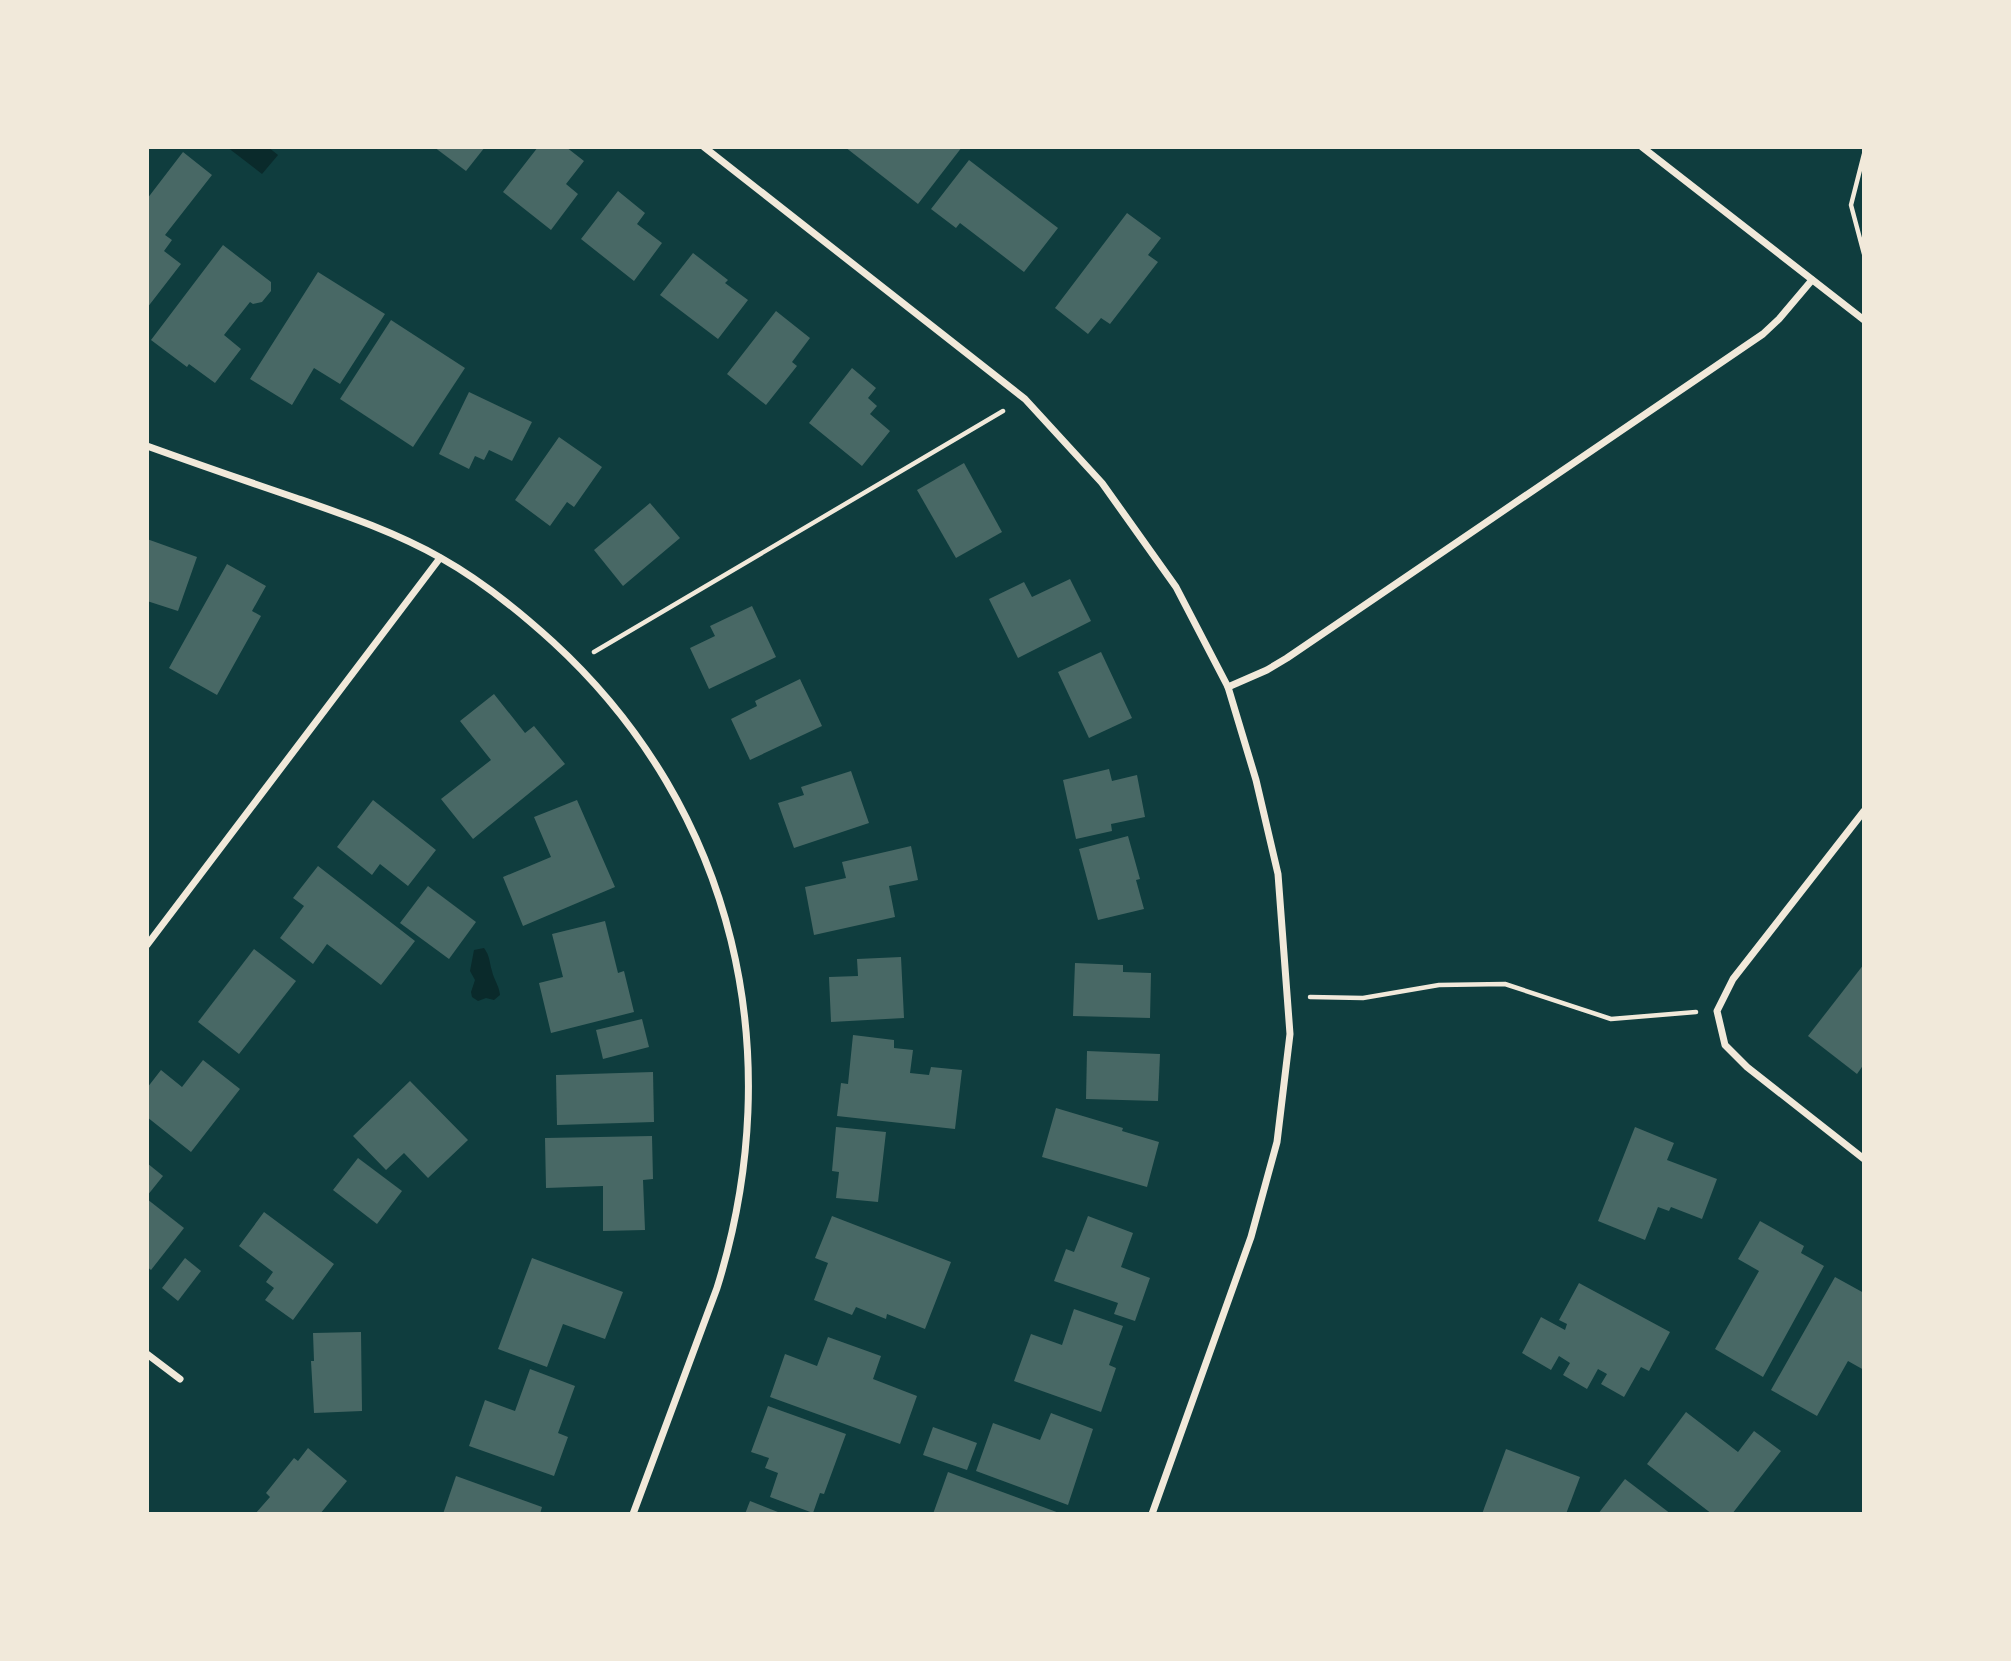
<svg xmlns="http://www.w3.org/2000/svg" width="2011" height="1661" viewBox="0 0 2011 1661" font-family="Signika,sans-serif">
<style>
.water{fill:#0a2a2b}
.building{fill:#486865}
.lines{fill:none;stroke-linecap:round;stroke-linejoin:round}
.path{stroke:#f1e9da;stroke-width:4.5}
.minor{stroke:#f1e9da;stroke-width:7}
</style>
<rect width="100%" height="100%" fill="#0f3d3e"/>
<g class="water">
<path d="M227,147H268L278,155L262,174Z"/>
<path d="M484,948C490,956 489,961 492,971C494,980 499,985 500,995L494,1000L486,998L478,1001L472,997L471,992L475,980L470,971L474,950Z"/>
</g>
<g class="building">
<path d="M434,147H485L466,171Z"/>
<path d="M538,147H566L584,161L566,184L578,194L551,230L503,192Z"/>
<path d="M845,147H962L918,204Z"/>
<path d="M183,152L212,175L165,235L172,240L164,251L181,264L147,308V199Z"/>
<path d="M969,160L1058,228L1024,272L960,223L956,228L931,209Z"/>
<path d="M618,191L645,213L637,224L662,243L634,281L581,239Z"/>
<path d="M1127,213L1161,238L1148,255L1158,262L1110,324L1101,318L1088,334L1055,308Z"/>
<path d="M223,245L271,282V291L262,302L253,304L250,302L224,335L241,349L215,383L189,364L187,367L151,340Z"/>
<path d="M693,253L728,280L725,283L748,300L718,339L660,295Z"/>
<path d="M318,272L385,314L340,384L314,368L292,405L250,379Z"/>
<path d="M776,311L810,338L792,362L797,366L766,405L727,374Z"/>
<path d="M391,320L465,368L413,447L340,399Z"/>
<path d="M852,368L876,388L868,398L877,406L870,414L890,431L862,466L809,423Z"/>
<path d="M469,392L532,422L512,461L489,450L484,460L475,456L469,469L439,454Z"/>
<path d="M559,437L602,467L574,507L567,502L550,526L515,500Z"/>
<path d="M964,463L1002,532L956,558L917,490Z"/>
<path d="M650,503L680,538L623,586L594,550Z"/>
<path d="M147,539L197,557L178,611L147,601Z"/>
<path d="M227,564L266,586L252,611L261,616L217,695L169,668Z"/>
<path d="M1070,579L1091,621L1018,658L989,599L1024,582L1032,597Z"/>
<path d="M752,606L776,657L709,689L690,648L715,636L710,626Z"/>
<path d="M1101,652L1132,718L1089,738L1058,672Z"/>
<path d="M800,679L822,726L750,760L731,719L757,706L755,701Z"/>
<path d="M494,694L525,733L534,726L565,764L473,839L441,799L491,760L460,721Z"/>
<path d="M1109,769L1112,781L1137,775L1145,817L1111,824L1112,831L1076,839L1063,780Z"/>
<path d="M851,771L869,823L794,848L778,803L804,795L801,787Z"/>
<path d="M373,800L436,850L408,886L380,864L372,875L337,847Z"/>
<path d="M577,800L615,887L523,926L503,877L551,857L534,817Z"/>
<path d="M1128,836L1140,879L1136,880L1144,909L1098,920L1079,849Z"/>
<path d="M911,846L918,880L889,886L895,917L814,935L805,887L846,878L842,862Z"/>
<path d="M318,866L415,941L381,985L327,944L313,964L280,938L304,906L293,898Z"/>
<path d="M428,886L476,922L449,959L400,923Z"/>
<path d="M605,921L618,973L624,971L634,1012L551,1033L539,983L563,977L552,934Z"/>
<path d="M254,949L296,981L239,1054L198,1022Z"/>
<path d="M901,957L904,1018L831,1022L829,977L858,976L857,959Z"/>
<path d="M1075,963L1123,965V972L1151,973L1150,1018L1073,1016Z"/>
<path d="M1864,964V1064L1857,1074L1808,1036Z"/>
<path d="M642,1019L649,1047L603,1059L596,1030Z"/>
<path d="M853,1035L894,1040V1048L913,1050L910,1073L929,1075L931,1067L962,1070L955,1129L837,1116L841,1083L848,1084Z"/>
<path d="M1087,1051L1160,1054L1158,1101L1086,1099Z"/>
<path d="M203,1060L240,1089L191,1152L147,1117V1088L161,1070L182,1087Z"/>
<path d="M653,1072L654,1122L557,1125L556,1075Z"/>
<path d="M410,1081L468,1140L428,1178L404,1153L386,1170L353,1136Z"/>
<path d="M1056,1108L1123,1128L1122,1131L1159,1142L1147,1187L1042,1157Z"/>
<path d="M836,1127L886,1132L878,1202L836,1198L839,1172L832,1171Z"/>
<path d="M1635,1127L1674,1143L1667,1160L1717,1179L1702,1219L1671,1207L1669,1211L1658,1207L1645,1240L1598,1221Z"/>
<path d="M652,1136L653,1179L643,1180L645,1230L603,1231V1186L546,1188L545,1138Z"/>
<path d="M358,1158L402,1191L377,1224L333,1190Z"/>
<path d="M147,1163L163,1176L147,1196Z"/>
<path d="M147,1199L184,1228L151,1270L147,1267Z"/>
<path d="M264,1212L334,1264L293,1320L265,1300L274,1288L266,1282L273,1272L239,1246Z"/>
<path d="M832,1216L951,1262L925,1329L887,1314L886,1319L856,1307L852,1315L814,1300L828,1263L815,1258Z"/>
<path d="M1088,1216L1133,1233L1121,1267L1150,1278L1135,1321L1114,1314L1118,1303L1054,1281L1066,1249L1074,1252Z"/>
<path d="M1760,1221L1804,1246L1801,1253L1824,1266L1763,1377L1715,1349L1759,1271L1738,1259Z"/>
<path d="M185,1258L201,1271L178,1301L162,1288Z"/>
<path d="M532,1258L623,1292L605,1339L563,1324L547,1367L498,1349Z"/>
<path d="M1835,1277L1864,1293V1370L1848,1361L1817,1416L1771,1390Z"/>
<path d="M1579,1283L1670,1332L1649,1371L1641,1367L1624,1397L1601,1384L1607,1374L1598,1369L1587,1389L1563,1375L1570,1363L1559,1356L1551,1370L1522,1353L1541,1317L1565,1330L1567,1324L1559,1320Z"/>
<path d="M1074,1309L1123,1326L1109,1365L1116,1368L1101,1412L1014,1381L1031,1334L1062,1345Z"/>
<path d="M361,1332L362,1411L314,1413L311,1361H314L313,1333Z"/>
<path d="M828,1337L881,1356L873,1379L917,1396L900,1444L770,1397L785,1354L817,1366Z"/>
<path d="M530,1369L575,1386L558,1433L568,1437L554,1476L469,1446L485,1400L515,1411Z"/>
<path d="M768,1406L846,1434L824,1494L820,1493L813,1513L770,1497L778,1473L765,1468L769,1458L751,1452Z"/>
<path d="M1686,1412L1738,1452L1754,1431L1781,1451L1732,1514H1712L1647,1464Z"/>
<path d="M1051,1413L1093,1429L1068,1505L976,1471L993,1423L1040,1440Z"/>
<path d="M933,1427L977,1443L967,1470L923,1455Z"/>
<path d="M308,1448L347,1481L320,1514H255L270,1497L266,1493L294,1458L298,1461Z"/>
<path d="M1506,1449L1580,1477L1566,1514H1482Z"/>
<path d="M948,1472L1062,1514H933Z"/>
<path d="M456,1476L542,1507L540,1514H443Z"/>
<path d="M1625,1479L1671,1514H1598Z"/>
<path d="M750,1501L783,1514H745Z"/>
</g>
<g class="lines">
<g class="path">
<path d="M1864,154L1851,205L1864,254"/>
<path d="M594,652L1003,411"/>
<path d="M1310,997L1363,998L1439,985L1505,984L1611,1019L1696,1012"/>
</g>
<g class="minor">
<path d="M704,147L1025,399L1102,483L1176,587L1228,687L1256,780L1278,874L1290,1034L1277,1142L1251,1237L1152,1514"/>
<path d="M1642,147L1864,320"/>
<path d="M147,446C197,464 246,481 296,498C345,515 395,532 441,558C482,581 518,610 553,642C736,810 790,1054 717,1288L633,1514"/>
<path d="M1228,687L1267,670L1287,658L1763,334L1779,319L1812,280"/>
<path d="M1864,811L1733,979L1717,1011L1725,1045L1747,1067L1864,1159"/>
<path d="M147,945L440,558"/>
<path d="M147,1354L180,1379"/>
</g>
</g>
<rect width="2011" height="1661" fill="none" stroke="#f1e9da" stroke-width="298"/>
</svg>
